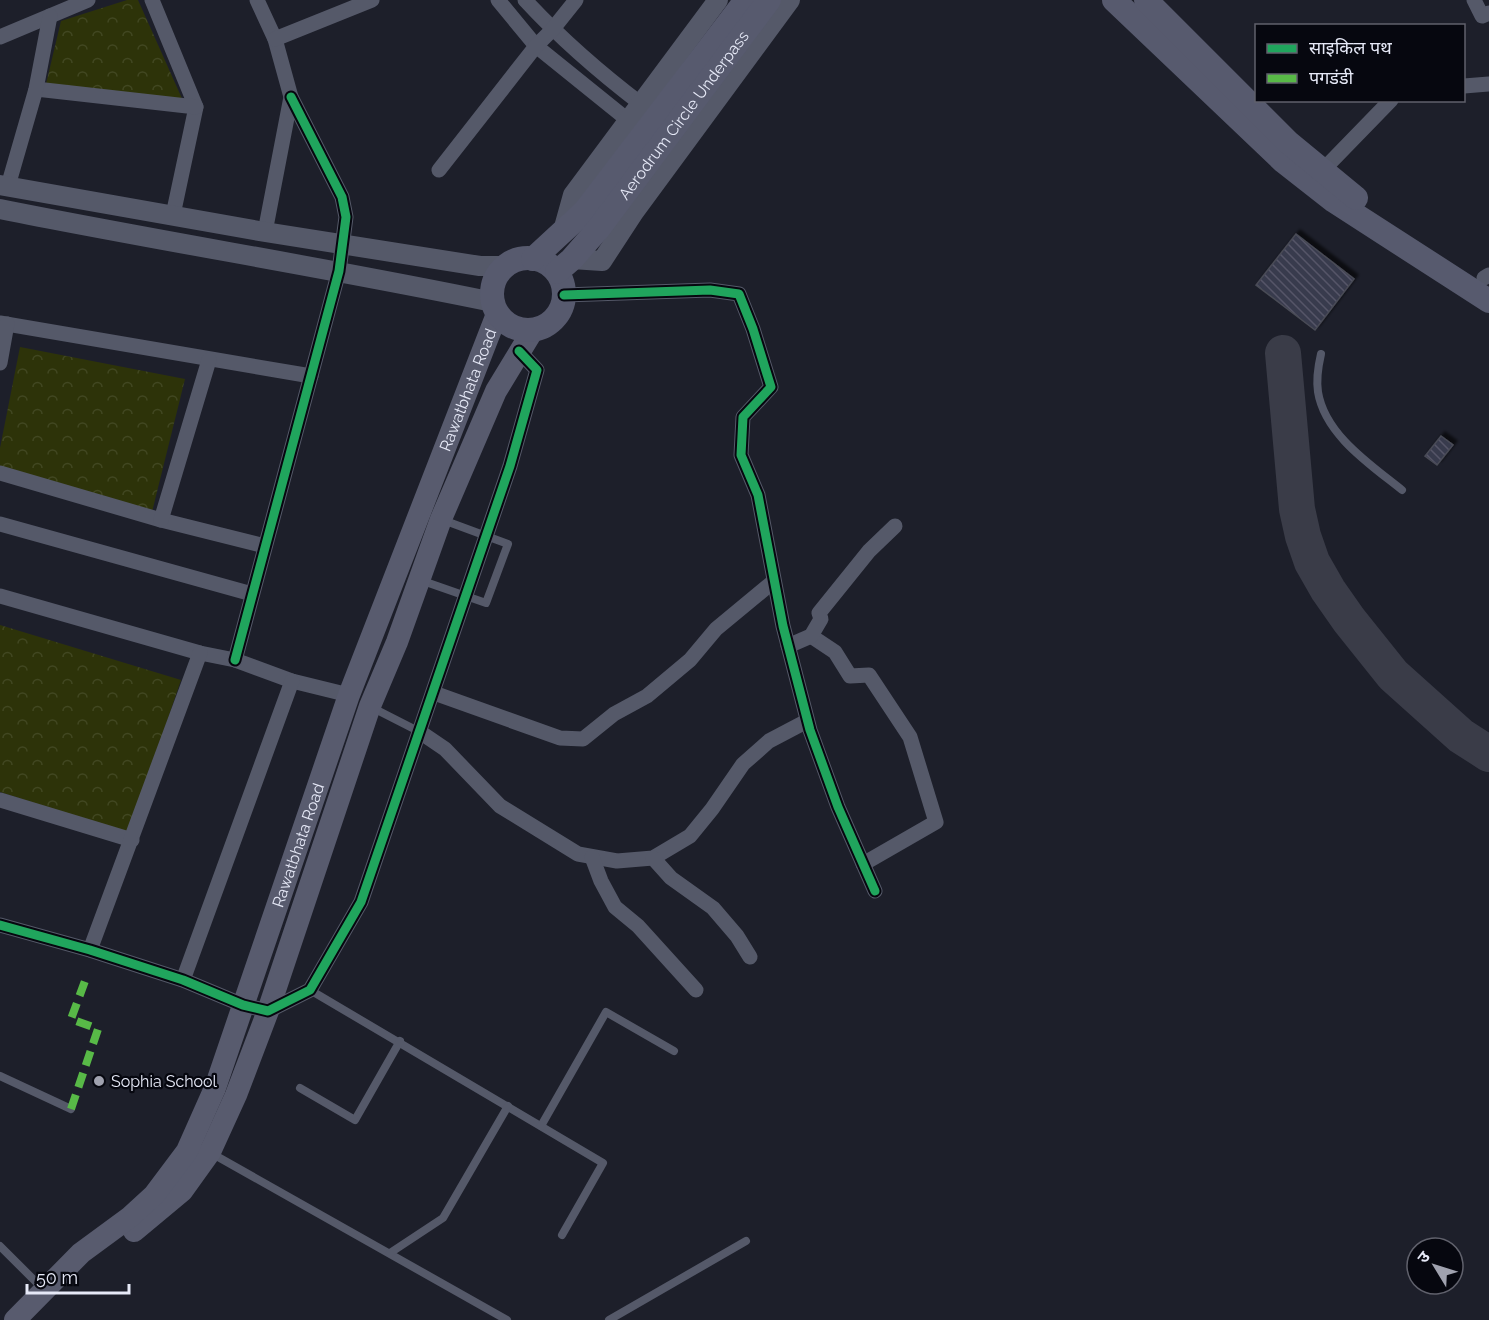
<svg xmlns="http://www.w3.org/2000/svg" width="1489" height="1320" viewBox="0 0 1489 1320" font-family="Raleway,'Noto Sans Devanagari',sans-serif">
<style>
.park{fill:url(#park-crowns)}
.lines{fill:none;stroke-linecap:round;stroke-linejoin:round}
.taxiway{stroke:#3a3c48;stroke-width:36}
.building{fill:url(#building-back-hatch);stroke:#494b56;stroke-width:1.5;filter:url(#shadow)}
.service{stroke:#555969;stroke-width:8}
.minor{stroke:#555969;stroke-width:15}
.tertiary{stroke:#555969;stroke-width:20}
.secondary{stroke:#585b6e;stroke-width:22}
.primary{stroke:#575a6e;stroke-width:24}
.quiet{stroke:#58b947;stroke-width:8;stroke-dasharray:15 8;stroke-linecap:butt}
.cycleway-casing{stroke:#06070f;stroke-width:13}
.cycleway{stroke:#20a55d;stroke-width:9}
.poi-dot{fill:#a0a2af;stroke:#06070f;stroke-width:2}
.labels{text-anchor:middle;dominant-baseline:central;stroke-width:4.5;stroke-linejoin:round;paint-order:stroke}
.street-label{font-size:16px;fill:#e6e9f7;stroke:#06070f}
.poi-label{font-size:16px;fill:#e6e9f7;stroke:#06070f;text-anchor:start}
</style>
<defs>
<pattern id="park-crowns" width="20" height="18" patternUnits="userSpaceOnUse" patternTransform="scale(1.5)"><rect width="20" height="18" fill="#2d3309"/><path d="M2 6a3 3 0 1 1 6 0M12 15a3 3 0 1 1 6 0" fill="none" stroke="#414721"/></pattern>
<pattern id="building-back-hatch" width="6" height="6" patternUnits="userSpaceOnUse" patternTransform="scale(1.5)"><rect width="6" height="6" fill="#383a4d"/><path d="M-1 5l2 2M0 0l6 6M5-1l2 2" fill="none" stroke="#555667"/></pattern>
<filter id="shadow"><feDropShadow dx="4" dy="-4" stdDeviation="1.5" flood-color="#0009"/></filter>
</defs>
<rect width="100%" height="100%" fill="#1d1f2a"/>
<g class="park">
<path d="M127,0H138L184,103L46,84L61,21Z"/>
<path d="M20,347L185,379L151,516L0,471V448Z"/>
<path d="M0,625L181,680L129,833L0,792Z"/>
</g>
<g class="lines">
<path class="taxiway" d="M1283,353L1297,509L1303,536L1312,562L1328,590L1349,620L1393,675L1461,736L1489,754"/>
</g>
<g class="building">
<path d="M1296,234L1354,279L1315,330L1256,285Z"/>
<path d="M1441,436L1453,445L1437,465L1425,456Z"/>
</g>
<g class="lines">
<g class="service">
<path d="M1321,354C1318,367 1316,379 1318,392C1325,435 1371,465 1402,490"/>
<path d="M420,580L486,603L508,544L443,520"/>
<path d="M371,707L420,732"/>
<path d="M310,990L603,1163L562,1235"/>
<path d="M0,1076L71,1109"/>
<path d="M300,1088L355,1120L400,1041"/>
<path d="M541,1126L606,1012L674,1051"/>
<path d="M211,1153L507,1320"/>
<path d="M0,1246L44,1290"/>
<path d="M390,1253L443,1218L508,1106"/>
<path d="M609,1320L746,1241"/>
</g>
<g class="minor">
<path d="M152,0L196,107L173,215"/>
<path d="M257,0L275,39L291,97L265,232"/>
<path d="M498,0L536,46L629,121"/>
<path d="M525,0C561,39 599,72 641,104"/>
<path d="M1474,0L1482,16L1489,13"/>
<path d="M0,37L88,0"/>
<path d="M275,39L372,0"/>
<path d="M1464,86L1489,84"/>
<path d="M36,89L196,107"/>
<path d="M439,170L536,46L552,30L576,0"/>
<path d="M1323,170L1391,100"/>
<path d="M8,186L36,89L50,16"/>
<path d="M1484,278L1489,275"/>
<path d="M564,295L710,290L739,294L753,329L771,387L743,417L741,455L758,495L783,626L810,730L838,807L875,891"/>
<path d="M0,323L311,376"/>
<path d="M0,363L7,324"/>
<path d="M0,473L161,520L265,546"/>
<path d="M161,520L209,360"/>
<path d="M0,524L252,594"/>
<path d="M0,596L200,653L235,660L292,681L349,695"/>
<path d="M811,636L835,652L850,676L869,675L910,737L936,822L863,864"/>
<path d="M788,646L811,636L821,619L819,613L869,551L895,526"/>
<path d="M235,660L339,271L346,217L342,197L291,97"/>
<path d="M434,693L560,738L583,739L614,714L647,696L690,660L716,629L774,581"/>
<path d="M420,732L445,749L500,806L578,854L617,861L653,858L690,836L712,809L743,764L769,741L807,721"/>
<path d="M0,800L132,840"/>
<path d="M592,857L601,881L615,907L638,926L696,990"/>
<path d="M653,858L671,878L713,908L737,936L750,957"/>
<path d="M0,925L90,950L183,980L243,1005L268,1011L310,990L361,902L510,466L537,370L519,351"/>
<path d="M90,950L200,653"/>
<path d="M183,980L292,681"/>
</g>
<g class="tertiary">
<path d="M0,185L265,232L480,266H506"/>
<path d="M0,209C164,242 329,268 493,302"/>
<path d="M563,231L573,195L718,0"/>
<path d="M572,259L602,261L634,212L790,0"/>
</g>
<g class="secondary">
<path d="M134,1231L182,1191L210,1152L236,1095L268,1011L370,706L397,642L441,519L496,391L533,330"/>
<path id="s1" d="M15,1320L81,1253L130,1217L154,1195L187,1151L215,1088L349,695L497,314"/>
</g>
<g class="primary">
<path d="M1114,0L1283,161L1334,201L1489,301"/>
<path d="M1146,0L1288,142L1356,198"/>
<circle cx="528" cy="294" r="36"/>
<path d="M533,259L585,211L746,0"/>
<path id="s2" d="M557,272L572,259L599,228L769,0"/>
</g>
<path class="quiet" d="M71,1109L98,1029L71,1019L85,981"/>
<g class="cycleway-casing">
<g id="cycleway">
<path d="M564,295L710,290L739,294L753,329L771,387L743,417L741,455L758,495L783,626L810,730L838,807L875,891"/>
<path d="M235,660L339,271L346,217L342,197L291,97"/>
<path d="M0,925L90,950L183,980L243,1005L268,1011L310,990L361,902L510,466L537,370L519,351"/>
</g>
</g>
<use href="#cycleway" class="cycleway"/>
</g>
<circle class="poi-dot" cx="99" cy="1081" r="6"/>
<g class="labels">
<g class="street-label">
<text stroke="none"><textPath href="#s2" startOffset="202">Aerodrum Circle Underpass</textPath></text>
<text stroke="none"><textPath href="#s1" startOffset="1054">Rawatbhata Road</textPath></text>
<text stroke="none"><textPath href="#s1" startOffset="568">Rawatbhata Road</textPath></text>
</g>
<g class="poi-label">
<text x="111" y="1081">Sophia School</text>
</g>
</g>
<rect x="1255" y="24" width="210" height="78" fill="#06070f" stroke="#60616c" stroke-width="1.5"/>
<rect x="1267" y="44" width="30" height="9" fill="#20a55d" stroke="#60616c" stroke-width="1.5"/>
<text x="1309" y="54" font-size="18" fill="#e6e9f7">साइकिल पथ</text>
<rect x="1267" y="74" width="30" height="9" fill="#58b947" stroke="#60616c" stroke-width="1.5"/>
<text x="1309" y="84" font-size="18" fill="#e6e9f7">पगडंडी</text>
<g transform="translate(1435 1266) rotate(308)"><circle r="28" fill="#06070f" stroke="#60616c" stroke-width="1.5"/>
<path d="M0-4.5L10 22L0 15L-10 22Z" fill="#a0a2af"/>
<text y="-9" font-size="16" font-weight="bold" text-anchor="middle" fill="#e6e9f7">उ</text>
</g>
<path d="M27 1284v9h102v-9" fill="none" stroke="#e6e9f7" stroke-width="3"/>
<text x="36" y="1284" font-size="18" fill="#e6e9f7" stroke="#06070f" stroke-width="4.5" paint-order="stroke">50 m</text>
</svg>
